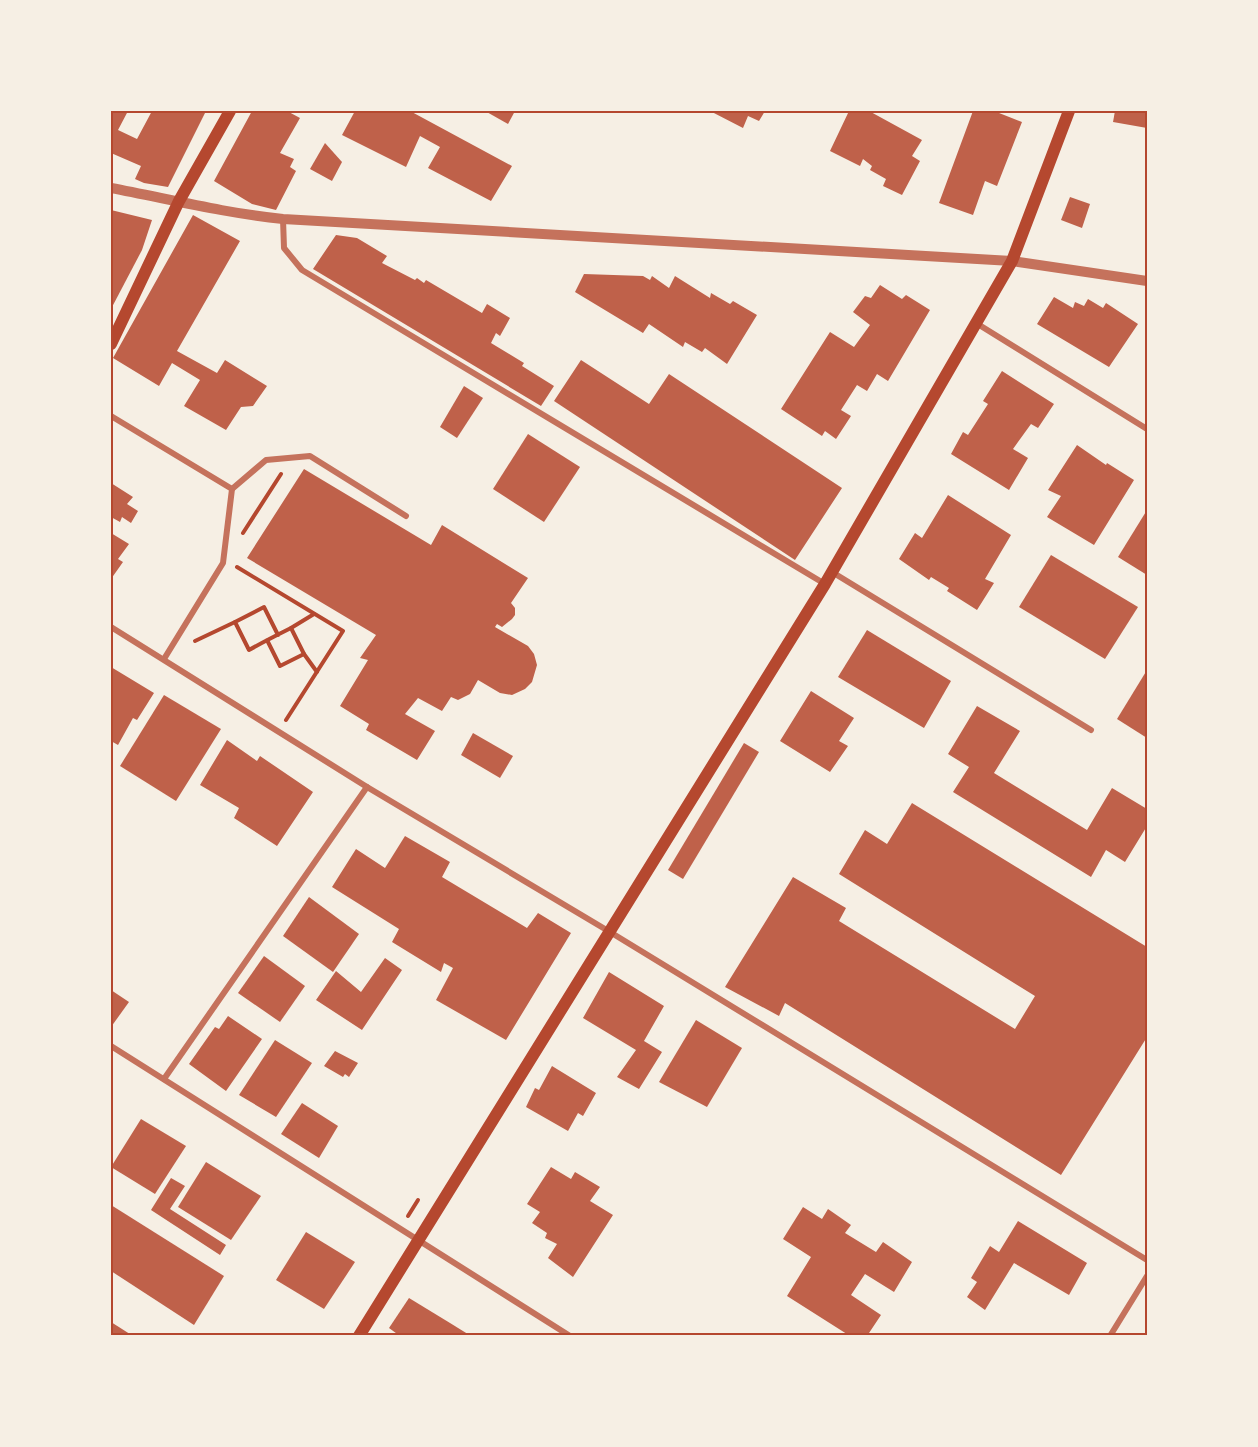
<svg xmlns="http://www.w3.org/2000/svg" width="1258" height="1447" viewBox="0 0 1258 1447" font-family="'Public Sans',sans-serif">
<style>
.building{fill:#bf614a}
.lines{fill:none;stroke-linecap:round;stroke-linejoin:round}
.path{stroke:#b5482f;stroke-width:4}
.minor{stroke:#c5725c;stroke-width:6}
.tertiary{stroke:#c5725c;stroke-width:10}
.secondary{stroke:#b5482f;stroke-width:12}
.neatline{fill:none;stroke:#b5482f;stroke-width:2}
</style>
<rect width="100%" height="100%" fill="#f6efe4"/>
<g class="building">
<path d="M111,111H128L118,130L137,139L152,111H206L168,187L144,183L135,179L141,166L111,153Z"/>
<path d="M252,111H287L300,118L280,153L294,159L290,167L296,171L276,210L252,204L214,181Z"/>
<path d="M355,111H410L512,166L491,201L428,168L440,147L420,136L406,167L342,135Z"/>
<path d="M485,111H515L508,124Z"/>
<path d="M710,111H765L759,121L748,116L743,128Z"/>
<path d="M849,111H869L922,140L912,156L920,161L902,195L883,186L886,179L870,170L872,166L863,159L860,166L830,151Z"/>
<path d="M973,111H994L1022,122L997,186L985,181L973,215L939,203Z"/>
<path d="M1115,111H1147V128L1113,122Z"/>
<path d="M325,143L342,162L332,181L310,169Z"/>
<path d="M1070,197L1090,204L1082,228L1061,220Z"/>
<path d="M111,210L152,220L142,250L111,309Z"/>
<path d="M193,215L240,241L177,351L217,373L225,360L267,386L253,406L241,407L226,430L184,406L200,380L172,363L159,386L113,358Z"/>
<path d="M336,235L357,238L387,256L382,263L415,280L417,278L424,283L426,280L482,313L487,304L510,318L500,336L496,333L491,343L524,363L522,366L554,386L541,406L313,269Z"/>
<path d="M584,274L643,276L650,280L652,276L669,288L675,276L710,298L711,293L730,304L733,301L757,315L727,364L705,348L702,352L685,342L683,347L649,324L643,333L575,292Z"/>
<path d="M880,285L902,299L906,295L930,310L888,381L877,374L867,391L857,385L841,410L851,416L836,439L825,431L822,436L781,409L830,332L854,347L870,325L853,312L865,296L871,298Z"/>
<path d="M1054,297L1073,308L1075,302L1084,306L1088,299L1103,308L1106,303L1138,324L1109,367L1037,324Z"/>
<path d="M581,360L649,404L669,374L842,488L795,560L554,401Z"/>
<path d="M1002,371L1054,404L1038,428L1031,424L1013,449L1028,458L1009,490L951,454L963,432L968,435L988,404L983,401Z"/>
<path d="M464,386L483,398L457,438L440,427Z"/>
<path d="M528,434L580,467L544,522L493,489Z"/>
<path d="M1077,445L1106,465L1107,463L1134,480L1094,545L1047,517L1061,496L1048,490Z"/>
<path d="M304,469L431,545L442,525L528,578L511,603L515,608V615L512,619L502,627L497,624L495,627L528,646L534,654L537,665L532,682L525,689L512,695L500,693L478,680L470,694L458,700L451,697L442,711L418,698L405,714L435,731L417,760L366,730L369,724L340,706L368,660L360,658L376,635L247,558Z"/>
<path d="M111,483L133,497L127,504L138,511L131,523L122,517L120,522L111,517Z"/>
<path d="M948,495L1011,535L985,579L994,583L977,610L947,591L949,588L931,577L929,580L899,559L915,533L922,538Z"/>
<path d="M1147,510V575L1118,557Z"/>
<path d="M111,533L129,544L118,559L123,562L111,579Z"/>
<path d="M1051,555L1138,607L1105,659L1019,607Z"/>
<path d="M867,630L951,681L924,728L838,677Z"/>
<path d="M111,667L154,693L137,720L133,718L118,745L111,741Z"/>
<path d="M1147,670V738L1117,719Z"/>
<path d="M811,691L854,718L839,741L848,746L830,772L780,741Z"/>
<path d="M164,695L221,729L176,801L120,766Z"/>
<path d="M977,706L1020,731L994,773L1087,830L1112,788L1147,809V826L1125,862L1106,850L1091,877L953,792L969,767L948,754Z"/>
<path d="M473,733L513,756L500,778L461,755Z"/>
<path d="M227,740L257,761L260,756L313,792L277,846L234,818L239,808L200,785Z"/>
<path d="M744,743L759,752L683,879L668,870Z"/>
<path d="M912,803L1147,947V1037L1061,1175L785,1003L779,1016L725,987L793,877L846,908L839,921L1015,1029L1035,996L839,874L865,830L887,844Z"/>
<path d="M405,836L450,862L442,877L527,928L538,913L571,933L506,1040L436,1000L453,968L444,963L441,972L392,942L399,929L332,887L356,849L385,868Z"/>
<path d="M309,897L359,934L333,972L283,936Z"/>
<path d="M264,956L305,986L280,1022L238,993Z"/>
<path d="M385,958L402,970L362,1030L316,1000L336,971L361,992Z"/>
<path d="M609,972L664,1006L644,1041L662,1052L639,1089L617,1077L636,1050L583,1018Z"/>
<path d="M111,990L129,1002L111,1027Z"/>
<path d="M228,1016L262,1039L226,1091L189,1064L215,1027L219,1029Z"/>
<path d="M696,1020L742,1048L707,1107L659,1082Z"/>
<path d="M275,1040L312,1063L276,1117L239,1095Z"/>
<path d="M335,1051L358,1063L349,1077L345,1074L343,1077L324,1066Z"/>
<path d="M552,1066L596,1093L583,1116L578,1113L568,1131L526,1107L535,1088L539,1090Z"/>
<path d="M302,1103L338,1126L319,1158L281,1134Z"/>
<path d="M141,1119L186,1146L155,1194L111,1167Z"/>
<path d="M206,1162L261,1196L231,1240L178,1207Z"/>
<path d="M551,1167L571,1179L575,1172L600,1187L590,1201L613,1215L573,1277L548,1258L557,1244L545,1238L547,1233L532,1223L540,1212L527,1204Z"/>
<path d="M171,1178L185,1186L170,1209L226,1245L220,1255L151,1210Z"/>
<path d="M111,1205L224,1276L194,1325L111,1271Z"/>
<path d="M803,1207L822,1219L828,1209L851,1225L845,1233L876,1252L883,1242L912,1262L894,1292L865,1274L851,1295L881,1315L867,1336H850L787,1296L811,1257L783,1239Z"/>
<path d="M1018,1221L1087,1263L1069,1295L1014,1263L985,1310L967,1297L977,1282L971,1278L990,1246L999,1252Z"/>
<path d="M306,1232L355,1262L324,1309L276,1280Z"/>
<path d="M409,1298L450,1323L471,1336H400L389,1328Z"/>
<path d="M111,1322L133,1336H111Z"/>
</g>
<g class="lines">
<g class="path">
<path d="M343,111H347"/>
<path d="M243,533L281,474"/>
<path d="M237,567L343,631L286,720"/>
<path d="M291,628L314,614"/>
<path d="M267,640L280,666L304,654L291,628C277,635 263,642 249,650L235,622L264,607L278,635"/>
<path d="M195,641L235,622"/>
<path d="M304,654L317,672"/>
<path d="M408,1216L418,1200"/>
</g>
<g class="minor">
<path d="M283,219L284,248L302,270L825,584"/>
<path d="M976,323L1147,429"/>
<path d="M111,416L232,489L223,563L164,659"/>
<path d="M232,489L266,460L310,456L406,516"/>
<path d="M832,572L1091,730"/>
<path d="M111,627L367,787L610,932L1147,1260"/>
<path d="M111,1046L570,1336"/>
<path d="M164,1079L367,787"/>
<path d="M1110,1336L1147,1276"/>
</g>
<path class="tertiary" d="M111,188C169,199 225,213 283,219L1012,261L1147,281"/>
<g class="secondary">
<path d="M111,344L179,201L230,111"/>
<path d="M359,1336L825,584L1012,261L1069,111"/>
</g>
</g>
<rect width="1258" height="1447" fill="none" stroke="#f6efe4" stroke-width="225"/>
<rect x="112" y="112" width="1034" height="1222" class="neatline"/>
</svg>
